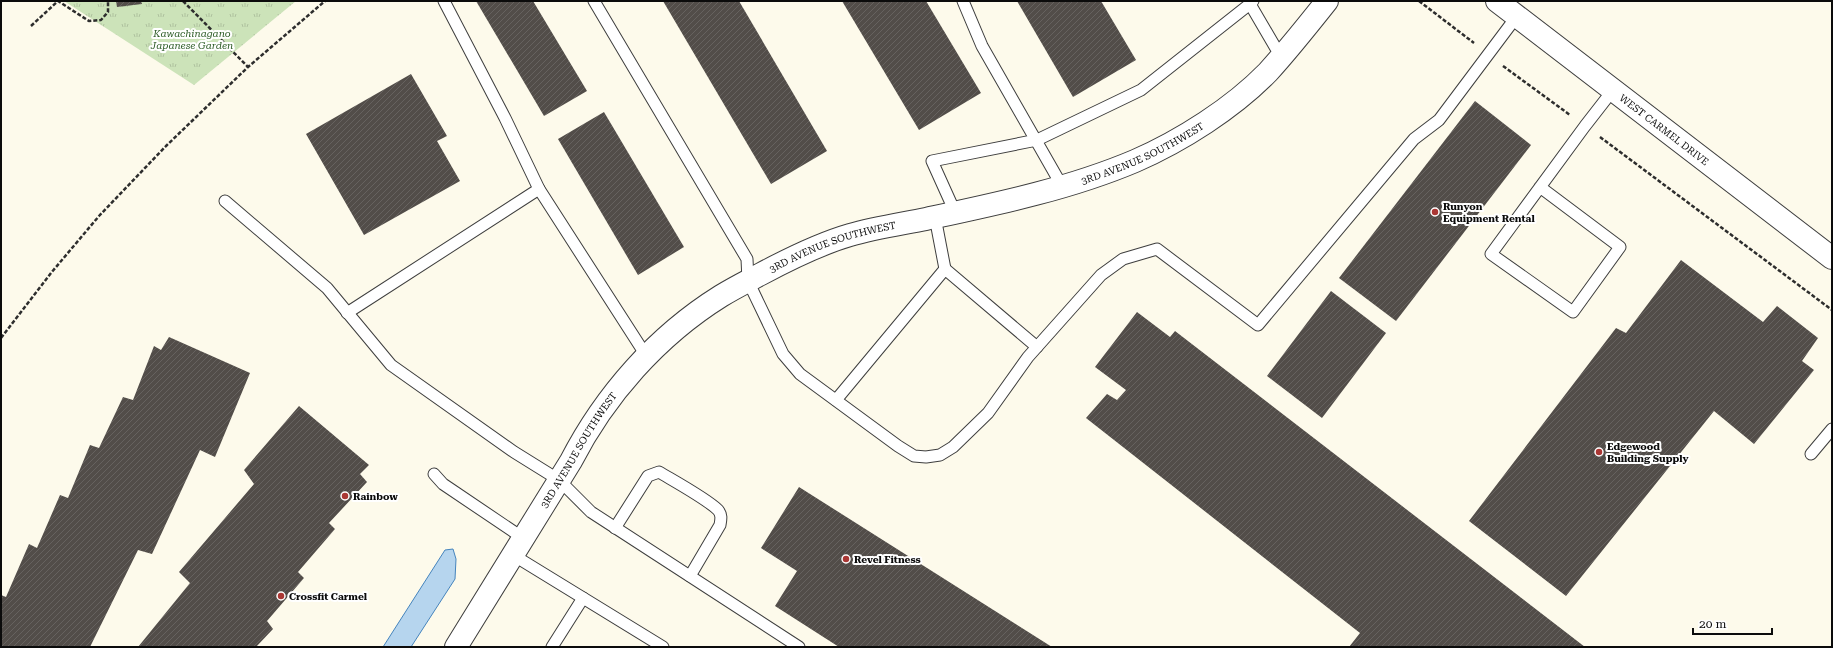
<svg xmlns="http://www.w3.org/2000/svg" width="1833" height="648" viewBox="0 0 1833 648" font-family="'Roboto Serif',serif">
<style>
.park{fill:url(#park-tufts)}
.water{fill:#b6d5ee;stroke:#4584bd}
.building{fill:url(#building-hatch)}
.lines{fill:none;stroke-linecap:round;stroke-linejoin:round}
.service-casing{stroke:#3e3e3e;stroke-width:13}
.tertiary-casing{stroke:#3e3e3e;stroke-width:24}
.path{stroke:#2d2d2d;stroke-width:2.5;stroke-dasharray:4 2;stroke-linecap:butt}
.service{stroke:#fff;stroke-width:11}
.tertiary{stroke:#fff;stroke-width:22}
.poi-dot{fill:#aa3734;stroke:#fff;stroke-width:1.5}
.labels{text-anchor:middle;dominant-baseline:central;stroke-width:4;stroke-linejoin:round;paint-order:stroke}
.park-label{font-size:10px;font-style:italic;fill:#2b5a24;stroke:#fff}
.street-label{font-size:10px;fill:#0b0b0b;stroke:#fff}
.poi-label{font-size:10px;font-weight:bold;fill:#0b0b0b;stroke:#fff;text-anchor:start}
</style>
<defs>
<pattern id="park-tufts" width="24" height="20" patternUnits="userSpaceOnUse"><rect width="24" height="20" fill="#cce3b9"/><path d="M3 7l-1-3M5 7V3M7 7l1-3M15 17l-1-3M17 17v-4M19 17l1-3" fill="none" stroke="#aec19e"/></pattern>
<pattern id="building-hatch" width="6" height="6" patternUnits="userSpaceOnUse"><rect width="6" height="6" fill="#524d49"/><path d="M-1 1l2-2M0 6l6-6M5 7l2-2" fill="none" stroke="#66625f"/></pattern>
</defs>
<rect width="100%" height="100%" fill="#fdfaeb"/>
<path class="park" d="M64,1H296L194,85Z"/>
<path class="water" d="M453,549L456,559L455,579L411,647H383L445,550Z"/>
<g class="building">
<path d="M116,1H141L142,4L117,7Z"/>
<path d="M476,1H533L587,91L544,116Z"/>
<path d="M663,1H739L827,151L771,184Z"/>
<path d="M842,1H926L981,93L919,130Z"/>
<path d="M1017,1H1101L1136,60L1073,97Z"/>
<path d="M411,74L447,136L437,141L460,181L364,235L306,134Z"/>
<path d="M1475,101L1531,145L1396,321L1339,278Z"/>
<path d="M604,112L684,247L638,275L558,139Z"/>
<path d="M1681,260L1763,322L1777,306L1818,338L1802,361L1814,370L1754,444L1714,411L1566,596L1469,521L1616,328L1626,333Z"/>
<path d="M1331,291L1386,333L1322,418L1267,376Z"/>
<path d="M1137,312L1170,337L1175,331L1585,647H1349L1360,633L1086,418L1107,394L1117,400L1126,390L1095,367Z"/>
<path d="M169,337L250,373L215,457L200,450L152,554L138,550L90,647H1V595L6,597L29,544L37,548L60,495L68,498L90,445L99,448L123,397L133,400L154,346L161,350Z"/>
<path d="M299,406L369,465L360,474L367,482L329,523L335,529L298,572L304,578L267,621L273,629L256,647H138L190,583L179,572L254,484L244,470Z"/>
<path d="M799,487L1052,647H839L775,606L797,571L761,548Z"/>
</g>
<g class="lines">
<g class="service-casing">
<g id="service">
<path d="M444,1L505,118L539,189"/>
<path d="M594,1L747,259L748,281L783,354L800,374L898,446L914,456L926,457L940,455L953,447L988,413L1028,357L1101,275L1123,259L1157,249L1258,325L1414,139L1439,120L1517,16"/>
<path d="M963,1L982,46L1062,186"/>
<path d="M1253,1L1250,4L1281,57"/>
<path d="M1540,187L1620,247L1573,312L1491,254L1585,126L1613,90"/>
<path d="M225,201L327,288L391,365L514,452L559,480L591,512L799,647"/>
<path d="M955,212L932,161L1037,140L1141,90L1250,4"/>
<path d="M935,217L945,269"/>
<path d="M347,313L539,189L647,357"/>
<path d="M836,400L945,269L1037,347"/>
<path d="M1811,454L1832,429"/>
<path d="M434,474L443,484L523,538"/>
<path d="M615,528L648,476L659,472C674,481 707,499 718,510C722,515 721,519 720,525L690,576"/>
<path d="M513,555L663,647"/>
<path d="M552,647L583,598"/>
</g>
</g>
<g class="tertiary-casing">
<g id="tertiary">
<path id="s1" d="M1497,1L1832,258"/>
<path id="s2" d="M456,647L571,461C605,395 657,336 721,296C734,288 748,281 761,274C789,259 819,244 850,235C874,228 901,224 926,219C996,204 1069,189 1135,161C1181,141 1233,108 1268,72C1289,49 1308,25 1327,1"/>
</g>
</g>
<g class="path">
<path d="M183,1L248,67"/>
<path d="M1419,1L1474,43"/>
<path d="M31,26L58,1L89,21L101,20L108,12V1"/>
<path d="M1503,66L1570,115"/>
<path d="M1600,137L1832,310"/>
<path d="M1,338L51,273L99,216L166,146L248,67L325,1"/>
</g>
<use href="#service" class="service"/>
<use href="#tertiary" class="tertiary"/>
</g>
<g class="poi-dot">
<circle cx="1435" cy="212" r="4"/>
<circle cx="1599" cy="452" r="4"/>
<circle cx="345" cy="496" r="4"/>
<circle cx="846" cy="559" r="4"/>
<circle cx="281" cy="596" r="4"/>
</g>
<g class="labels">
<g class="park-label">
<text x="192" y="33">Kawachinagano<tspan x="192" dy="12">Japanese Garden</tspan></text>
</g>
<g class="street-label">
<text stroke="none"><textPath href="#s1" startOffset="211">WEST CARMEL DRIVE</textPath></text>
<text stroke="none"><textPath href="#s2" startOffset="892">3RD AVENUE SOUTHWEST</textPath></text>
<text stroke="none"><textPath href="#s2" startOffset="567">3RD AVENUE SOUTHWEST</textPath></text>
<text stroke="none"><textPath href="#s2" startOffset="232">3RD AVENUE SOUTHWEST</textPath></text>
</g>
<g class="poi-label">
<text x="1443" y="206">Runyon<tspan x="1443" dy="12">Equipment Rental</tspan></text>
<text x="1607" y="446">Edgewood<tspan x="1607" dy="12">Building Supply</tspan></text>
<text x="353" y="496">Rainbow</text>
<text x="854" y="559">Revel Fitness</text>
<text x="289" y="596">Crossfit Carmel</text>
</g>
</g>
<rect width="1833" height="648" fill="none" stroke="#0b0b0b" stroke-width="4"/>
<path d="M1693 628v6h79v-6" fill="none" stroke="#0b0b0b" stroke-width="2"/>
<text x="1699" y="628" font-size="12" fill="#0b0b0b" stroke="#ffffff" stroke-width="3" paint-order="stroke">20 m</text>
</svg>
